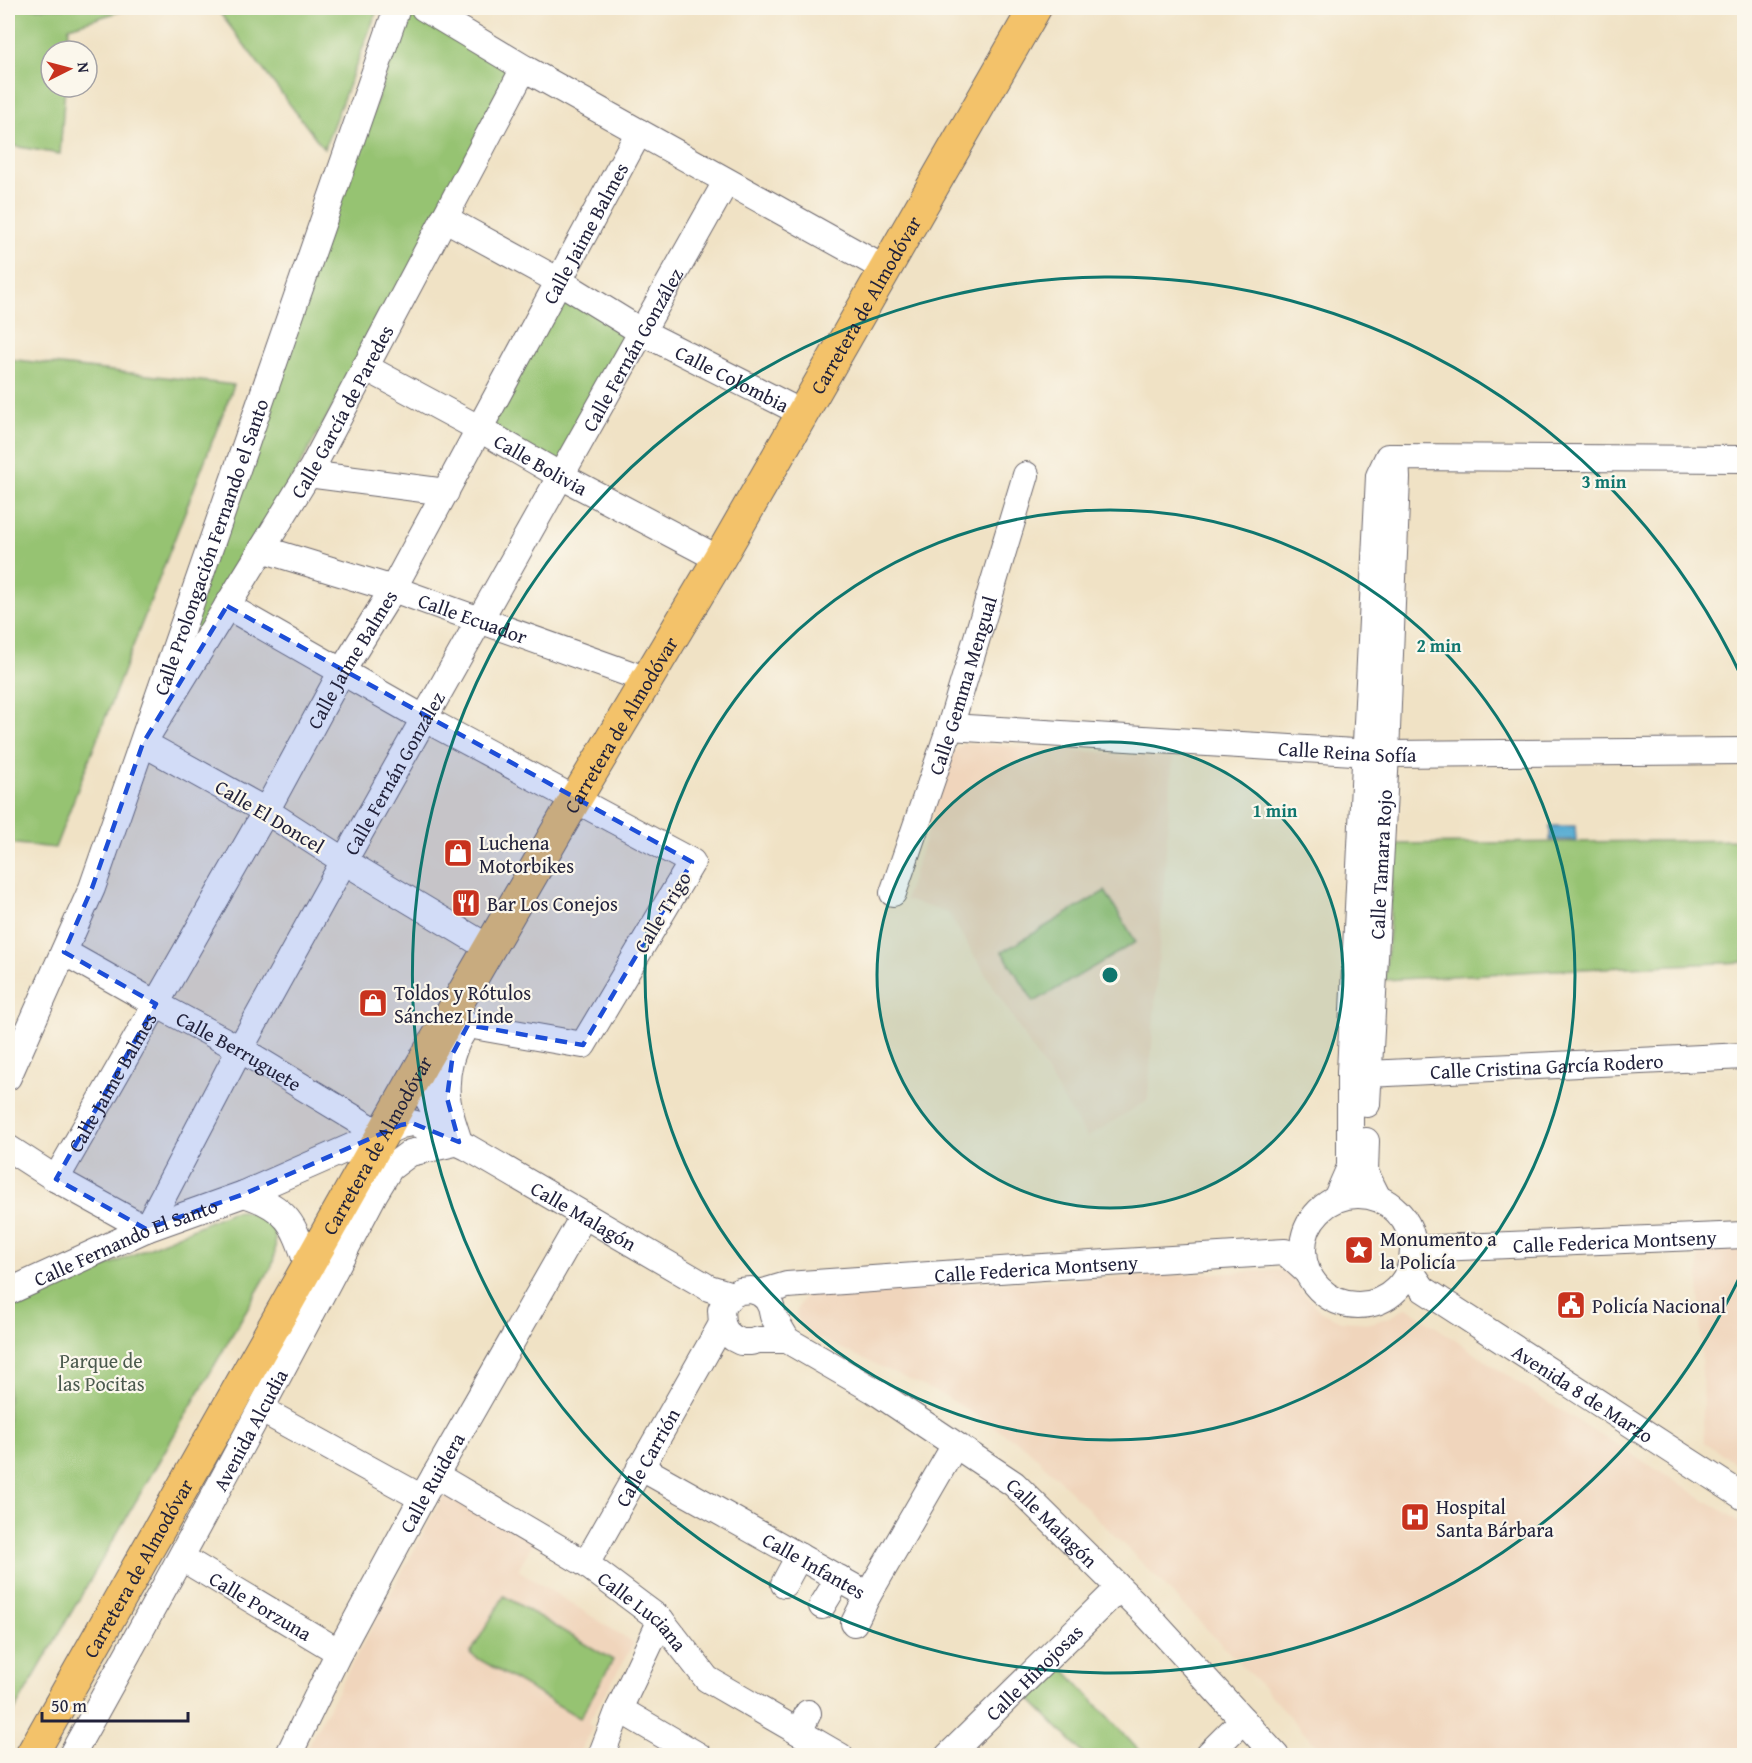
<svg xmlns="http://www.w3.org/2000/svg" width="1752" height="1763" viewBox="0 0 1752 1763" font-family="'Gentium Book Plus',serif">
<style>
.built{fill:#f0d5bc}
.green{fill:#96c372;stroke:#5c7256;stroke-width:1.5}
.water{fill:#56acd2;stroke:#3c6786;stroke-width:1.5}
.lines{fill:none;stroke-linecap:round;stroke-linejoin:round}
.minor-casing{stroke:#6a656b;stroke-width:28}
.major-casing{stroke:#6a656b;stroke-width:34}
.minor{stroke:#fff;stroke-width:26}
.major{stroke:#f3c26a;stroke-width:32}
.marked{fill:#1d4ed8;fill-opacity:0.2;stroke:#1d4ed8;stroke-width:4.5;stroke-dasharray:12 8;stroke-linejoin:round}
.ring{fill:none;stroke:#0f766e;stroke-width:3}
.labels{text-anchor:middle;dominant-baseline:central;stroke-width:4.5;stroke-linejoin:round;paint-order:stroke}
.street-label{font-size:20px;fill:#22223b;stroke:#fbf7ec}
.poi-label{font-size:20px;fill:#22223b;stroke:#fbf7ec;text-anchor:start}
.park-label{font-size:20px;fill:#4b5a4e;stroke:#fbf7ec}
.centre{fill:#0f766e;stroke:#fbf7ec;stroke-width:3}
.ring-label{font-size:18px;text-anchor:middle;font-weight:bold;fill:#0f766e;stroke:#fbf7ec;stroke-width:4.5;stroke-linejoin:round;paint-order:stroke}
</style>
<rect width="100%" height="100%" fill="#fbf7ec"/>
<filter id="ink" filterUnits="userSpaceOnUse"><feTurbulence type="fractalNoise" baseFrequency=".0167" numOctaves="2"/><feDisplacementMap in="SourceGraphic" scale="12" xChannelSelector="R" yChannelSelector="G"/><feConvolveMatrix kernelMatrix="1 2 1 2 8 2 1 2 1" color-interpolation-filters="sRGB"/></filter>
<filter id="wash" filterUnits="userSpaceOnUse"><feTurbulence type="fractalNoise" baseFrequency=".008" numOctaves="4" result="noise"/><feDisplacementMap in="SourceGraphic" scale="24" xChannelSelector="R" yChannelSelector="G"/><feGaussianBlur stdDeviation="1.35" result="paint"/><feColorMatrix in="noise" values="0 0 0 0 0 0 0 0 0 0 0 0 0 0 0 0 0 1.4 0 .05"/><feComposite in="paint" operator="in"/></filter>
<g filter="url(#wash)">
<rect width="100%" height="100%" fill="#f0e2c5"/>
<g class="built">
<path d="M965,743L1173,757L1148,1100L1087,1138L948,913L905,900L954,751Z"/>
<path d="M1744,1243V1469L1704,1442L1698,1246Z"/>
<path d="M1290,1270L1296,1285L1321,1312L1341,1321L1371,1323L1390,1317L1407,1307L1530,1391L1744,1524V1755H1324L1260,1684L1161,1582L1027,1448L945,1396L807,1333L801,1327L797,1317V1309L804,1297L809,1293L824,1290Z"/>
<path d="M448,1488L535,1539L518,1570L634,1643L588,1723L592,1728L578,1755L302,1756Z"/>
</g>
<g class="green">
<path d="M8,8H131L69,27L67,51H51V87H65L60,154L8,145Z"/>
<path d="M216,8H378L324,149Z"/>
<path d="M410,8H424L524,68L143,743Z"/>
<path d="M559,281L642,332L561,476L480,429Z"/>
<path d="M8,359L234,385L55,848L8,843Z"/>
<path d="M1744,840V962L1556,970L1385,980L1395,844Z"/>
<path d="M1105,891L1136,942L1034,1002L1002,952Z"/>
<path d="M242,1211C276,1217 280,1236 272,1266L8,1722V1309L231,1212Z"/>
<path d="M504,1596L613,1660L580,1718L470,1654Z"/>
<path d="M1051,1655L1143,1755H1085L1018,1687Z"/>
</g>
<path class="water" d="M1550,826H1575L1576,840H1550Z"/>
</g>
<g filter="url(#ink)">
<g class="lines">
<g class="minor-casing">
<g id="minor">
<path d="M424,8L524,68L885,269"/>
<path id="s1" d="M444,218L559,281L642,332L802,413"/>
<path id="s2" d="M365,367L480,429L561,476L719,559"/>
<path d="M308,474L446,492"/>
<path id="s3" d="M262,549L393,589L647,680"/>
<path d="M227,606L425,719L692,862L583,1045L468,1025C452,1044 445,1072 447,1096C448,1111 455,1128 459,1142"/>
<path id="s4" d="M950,727L1386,754L1744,751"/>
<path id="s5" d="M893,893L950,727L1026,475"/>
<path id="s6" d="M489,948L344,861L266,811L143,743L312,468L524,68"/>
<path id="s7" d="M64,952L156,1004L240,1049L382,1135"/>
<path d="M421,1066C422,1094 432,1109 449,1130"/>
<path id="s8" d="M1351,1072L1368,1074L1744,1056"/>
<path id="s9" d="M8,1077L92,888L397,8"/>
<path id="s10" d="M1367,1104L1386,754L1397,478L1396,457"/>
<path d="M1366,1141L1365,1172L1378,1198"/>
<path d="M8,1148L56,1179L146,1229"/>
<path id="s11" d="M56,1179L266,811L342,671L393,589L639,132"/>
<path d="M244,1194C289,1208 294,1225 308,1266"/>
<circle cx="1358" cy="1250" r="55"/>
<path d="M1336,1199L1350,1167V1072L1379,476L1388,457L1744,459"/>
<path id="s12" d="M146,1229L240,1049L344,861L726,182"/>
<path id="s13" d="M1413,1249L1744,1235"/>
<path id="s14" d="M1410,1270L1423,1289L1744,1497"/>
<path id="s15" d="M8,1292L146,1229L244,1194L401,1125L412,1123L420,1125L467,1147L709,1288L732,1295"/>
<path id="s16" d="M760,1293L787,1285L1043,1267L1285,1252L1307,1272"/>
<path id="s17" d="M787,1340L773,1316L771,1307L767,1299L760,1293L751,1290L740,1291L732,1295L725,1302L721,1310L722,1324L726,1332L733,1338L741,1342H751L759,1340H787L875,1391L1014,1484L1148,1616L1276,1756"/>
<path d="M262,1410L422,1498"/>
<path id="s18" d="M640,1467L868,1595"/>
<path id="s19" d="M435,1475L586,1564L642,1606L661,1620L707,1679L840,1756"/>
<path id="s20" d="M182,1558L339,1652"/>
<path id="s21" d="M586,1564L722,1324"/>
<path d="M784,1584L799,1556"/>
<path d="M822,1606L839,1578"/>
<path d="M854,1623L868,1595L955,1445"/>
<path d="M619,1709L699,1756"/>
<path d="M799,1732L808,1713"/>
<path id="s22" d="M71,1756C175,1570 276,1382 375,1193L390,1168L410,1153L459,1142"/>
<path id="s23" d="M288,1756L339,1652L422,1498L584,1215"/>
<path d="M601,1756L619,1709L661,1620"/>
<path id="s24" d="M948,1756L1119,1588"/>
<path d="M1207,1756L1243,1720"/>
</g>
</g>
<g class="major-casing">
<g id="major">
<path id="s25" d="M31,1756L421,1066L575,800L719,559L1035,8"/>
</g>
</g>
<use href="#minor" class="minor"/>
<use href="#major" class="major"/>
</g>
</g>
<path class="marked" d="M227,606L692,862L583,1045L468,1025L453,1053L447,1098L459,1142L412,1123L401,1125L244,1194L146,1229L56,1179L156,1004L64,952L92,888L143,743Z"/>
<circle cx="1110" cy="975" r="233" fill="#0f766e" fill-opacity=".12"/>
<g class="ring">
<circle cx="1110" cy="975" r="233"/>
<circle cx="1110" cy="975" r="465"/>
<path d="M1743 1270A698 698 0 1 1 1743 680"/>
</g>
<defs>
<g id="shop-square" transform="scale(1.5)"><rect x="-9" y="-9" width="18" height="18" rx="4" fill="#c8321e" stroke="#fbf7ec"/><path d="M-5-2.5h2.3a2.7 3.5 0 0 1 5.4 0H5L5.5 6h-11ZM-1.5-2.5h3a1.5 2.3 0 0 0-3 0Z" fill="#fff"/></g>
<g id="restaurant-square" transform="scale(1.5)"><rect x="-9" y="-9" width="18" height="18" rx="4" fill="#c8321e" stroke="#fbf7ec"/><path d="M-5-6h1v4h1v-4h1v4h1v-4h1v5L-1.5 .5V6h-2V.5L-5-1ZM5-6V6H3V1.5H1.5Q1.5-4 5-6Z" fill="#fff"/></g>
<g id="sight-square" transform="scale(1.5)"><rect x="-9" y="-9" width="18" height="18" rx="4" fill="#c8321e" stroke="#fbf7ec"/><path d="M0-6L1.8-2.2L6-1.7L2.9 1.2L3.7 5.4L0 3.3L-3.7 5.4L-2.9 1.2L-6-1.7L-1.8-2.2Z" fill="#fff"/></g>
<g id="civic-square" transform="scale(1.5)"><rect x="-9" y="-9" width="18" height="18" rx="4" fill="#c8321e" stroke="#fbf7ec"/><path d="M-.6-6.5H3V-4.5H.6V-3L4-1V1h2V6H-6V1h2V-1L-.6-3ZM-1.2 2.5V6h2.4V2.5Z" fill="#fff"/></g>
<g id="hospital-square" transform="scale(1.5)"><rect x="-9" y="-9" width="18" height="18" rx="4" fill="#c8321e" stroke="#fbf7ec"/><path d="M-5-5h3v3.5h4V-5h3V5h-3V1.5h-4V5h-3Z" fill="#fff"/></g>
</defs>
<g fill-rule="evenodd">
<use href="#shop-square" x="458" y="853"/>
<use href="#restaurant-square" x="466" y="903"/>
<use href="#shop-square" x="373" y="1003"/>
<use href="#sight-square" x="1359" y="1250"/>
<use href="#civic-square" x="1571" y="1305"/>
<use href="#hospital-square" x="1415" y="1517"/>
</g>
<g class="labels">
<g class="street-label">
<text stroke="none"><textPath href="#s11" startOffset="1084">Calle Jaime Balmes</textPath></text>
<text stroke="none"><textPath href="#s25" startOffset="1674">Carretera de Almodóvar</textPath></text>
<text stroke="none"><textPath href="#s12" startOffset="1005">Calle Fernán González</textPath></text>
<text stroke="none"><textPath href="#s1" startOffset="330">Calle Colombia</textPath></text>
<text stroke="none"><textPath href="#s6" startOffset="789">Calle García de Paredes</textPath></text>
<text stroke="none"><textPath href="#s2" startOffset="201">Calle Bolivia</textPath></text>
<text stroke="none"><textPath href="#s9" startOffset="568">Calle Prolongación Fernando el Santo</textPath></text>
<text stroke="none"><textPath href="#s3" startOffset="222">Calle Ecuador</textPath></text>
<text stroke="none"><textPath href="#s11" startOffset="598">Calle Jaime Balmes</textPath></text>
<text stroke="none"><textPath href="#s5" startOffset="219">Calle Gemma Mengual</textPath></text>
<text stroke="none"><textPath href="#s25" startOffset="1188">Carretera de Almodóvar</textPath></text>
<text stroke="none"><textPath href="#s4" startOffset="398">Calle Reina Sofía</textPath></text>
<text stroke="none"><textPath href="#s12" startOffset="519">Calle Fernán González</textPath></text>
<text transform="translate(270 816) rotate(31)">Calle El Doncel</text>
<text stroke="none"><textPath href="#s10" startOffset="240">Calle Tamara Rojo</textPath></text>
<text transform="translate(662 912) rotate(-59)">Calle Trigo</text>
<text stroke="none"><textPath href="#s7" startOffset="201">Calle Berruguete</textPath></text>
<text stroke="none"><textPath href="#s8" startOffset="196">Calle Cristina García Rodero</textPath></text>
<text stroke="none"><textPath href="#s11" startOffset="112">Calle Jaime Balmes</textPath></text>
<text stroke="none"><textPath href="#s25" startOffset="702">Carretera de Almodóvar</textPath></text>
<text stroke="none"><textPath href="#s15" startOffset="634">Calle Malagón</textPath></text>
<text stroke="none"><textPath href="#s13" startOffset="202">Calle Federica Montseny</textPath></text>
<text stroke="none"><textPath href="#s15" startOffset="128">Calle Fernando El Santo</textPath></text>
<text stroke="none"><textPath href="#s16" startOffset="278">Calle Federica Montseny</textPath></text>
<text stroke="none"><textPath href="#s14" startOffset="214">Avenida 8 de Marzo</textPath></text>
<text stroke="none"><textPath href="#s22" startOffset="372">Avenida Alcudia</textPath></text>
<text stroke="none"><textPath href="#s21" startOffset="123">Calle Carrión</textPath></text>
<text stroke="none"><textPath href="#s23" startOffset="309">Calle Ruidera</textPath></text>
<text stroke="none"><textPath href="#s17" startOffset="514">Calle Malagón</textPath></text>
<text stroke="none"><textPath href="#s18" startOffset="200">Calle Infantes</textPath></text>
<text stroke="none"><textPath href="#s25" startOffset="216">Carretera de Almodóvar</textPath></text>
<text stroke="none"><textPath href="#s20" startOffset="92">Calle Porzuna</textPath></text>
<text stroke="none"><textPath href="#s19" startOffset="249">Calle Luciana</textPath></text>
<text stroke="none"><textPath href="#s24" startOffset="120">Calle Hinojosas</textPath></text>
</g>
<g class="poi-label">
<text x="479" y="842">Luchena<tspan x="479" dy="23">Motorbikes</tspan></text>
<text x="487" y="903">Bar Los Conejos</text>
<text x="394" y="992">Toldos y Rótulos<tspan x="394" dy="23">Sánchez Linde</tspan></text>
<text x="1380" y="1238">Monumento a<tspan x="1380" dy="23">la Policía</tspan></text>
<text x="1592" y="1305">Policía Nacional</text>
<text x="1436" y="1506">Hospital<tspan x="1436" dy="23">Santa Bárbara</tspan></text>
</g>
<g class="park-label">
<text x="101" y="1360">Parque de<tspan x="101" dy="23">las Pocitas</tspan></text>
</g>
</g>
<circle cx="1110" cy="975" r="9" class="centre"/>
<g class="ring-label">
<text x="1604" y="488">3 min</text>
<text x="1439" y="652">2 min</text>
<text x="1275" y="817">1 min</text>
</g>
<rect width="1752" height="1763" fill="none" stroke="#fbf7ec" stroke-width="30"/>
<g transform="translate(69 69) rotate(84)"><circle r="28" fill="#fbf7ec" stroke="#a4a2a5" stroke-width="1.5"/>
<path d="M0-4.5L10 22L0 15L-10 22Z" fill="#c8321e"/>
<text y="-9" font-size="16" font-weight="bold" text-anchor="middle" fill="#22223b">N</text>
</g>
<path d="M42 1712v9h146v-9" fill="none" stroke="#22223b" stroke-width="3"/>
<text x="51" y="1712" font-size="18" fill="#22223b" stroke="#fbf7ec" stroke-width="4.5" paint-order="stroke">50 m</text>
</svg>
